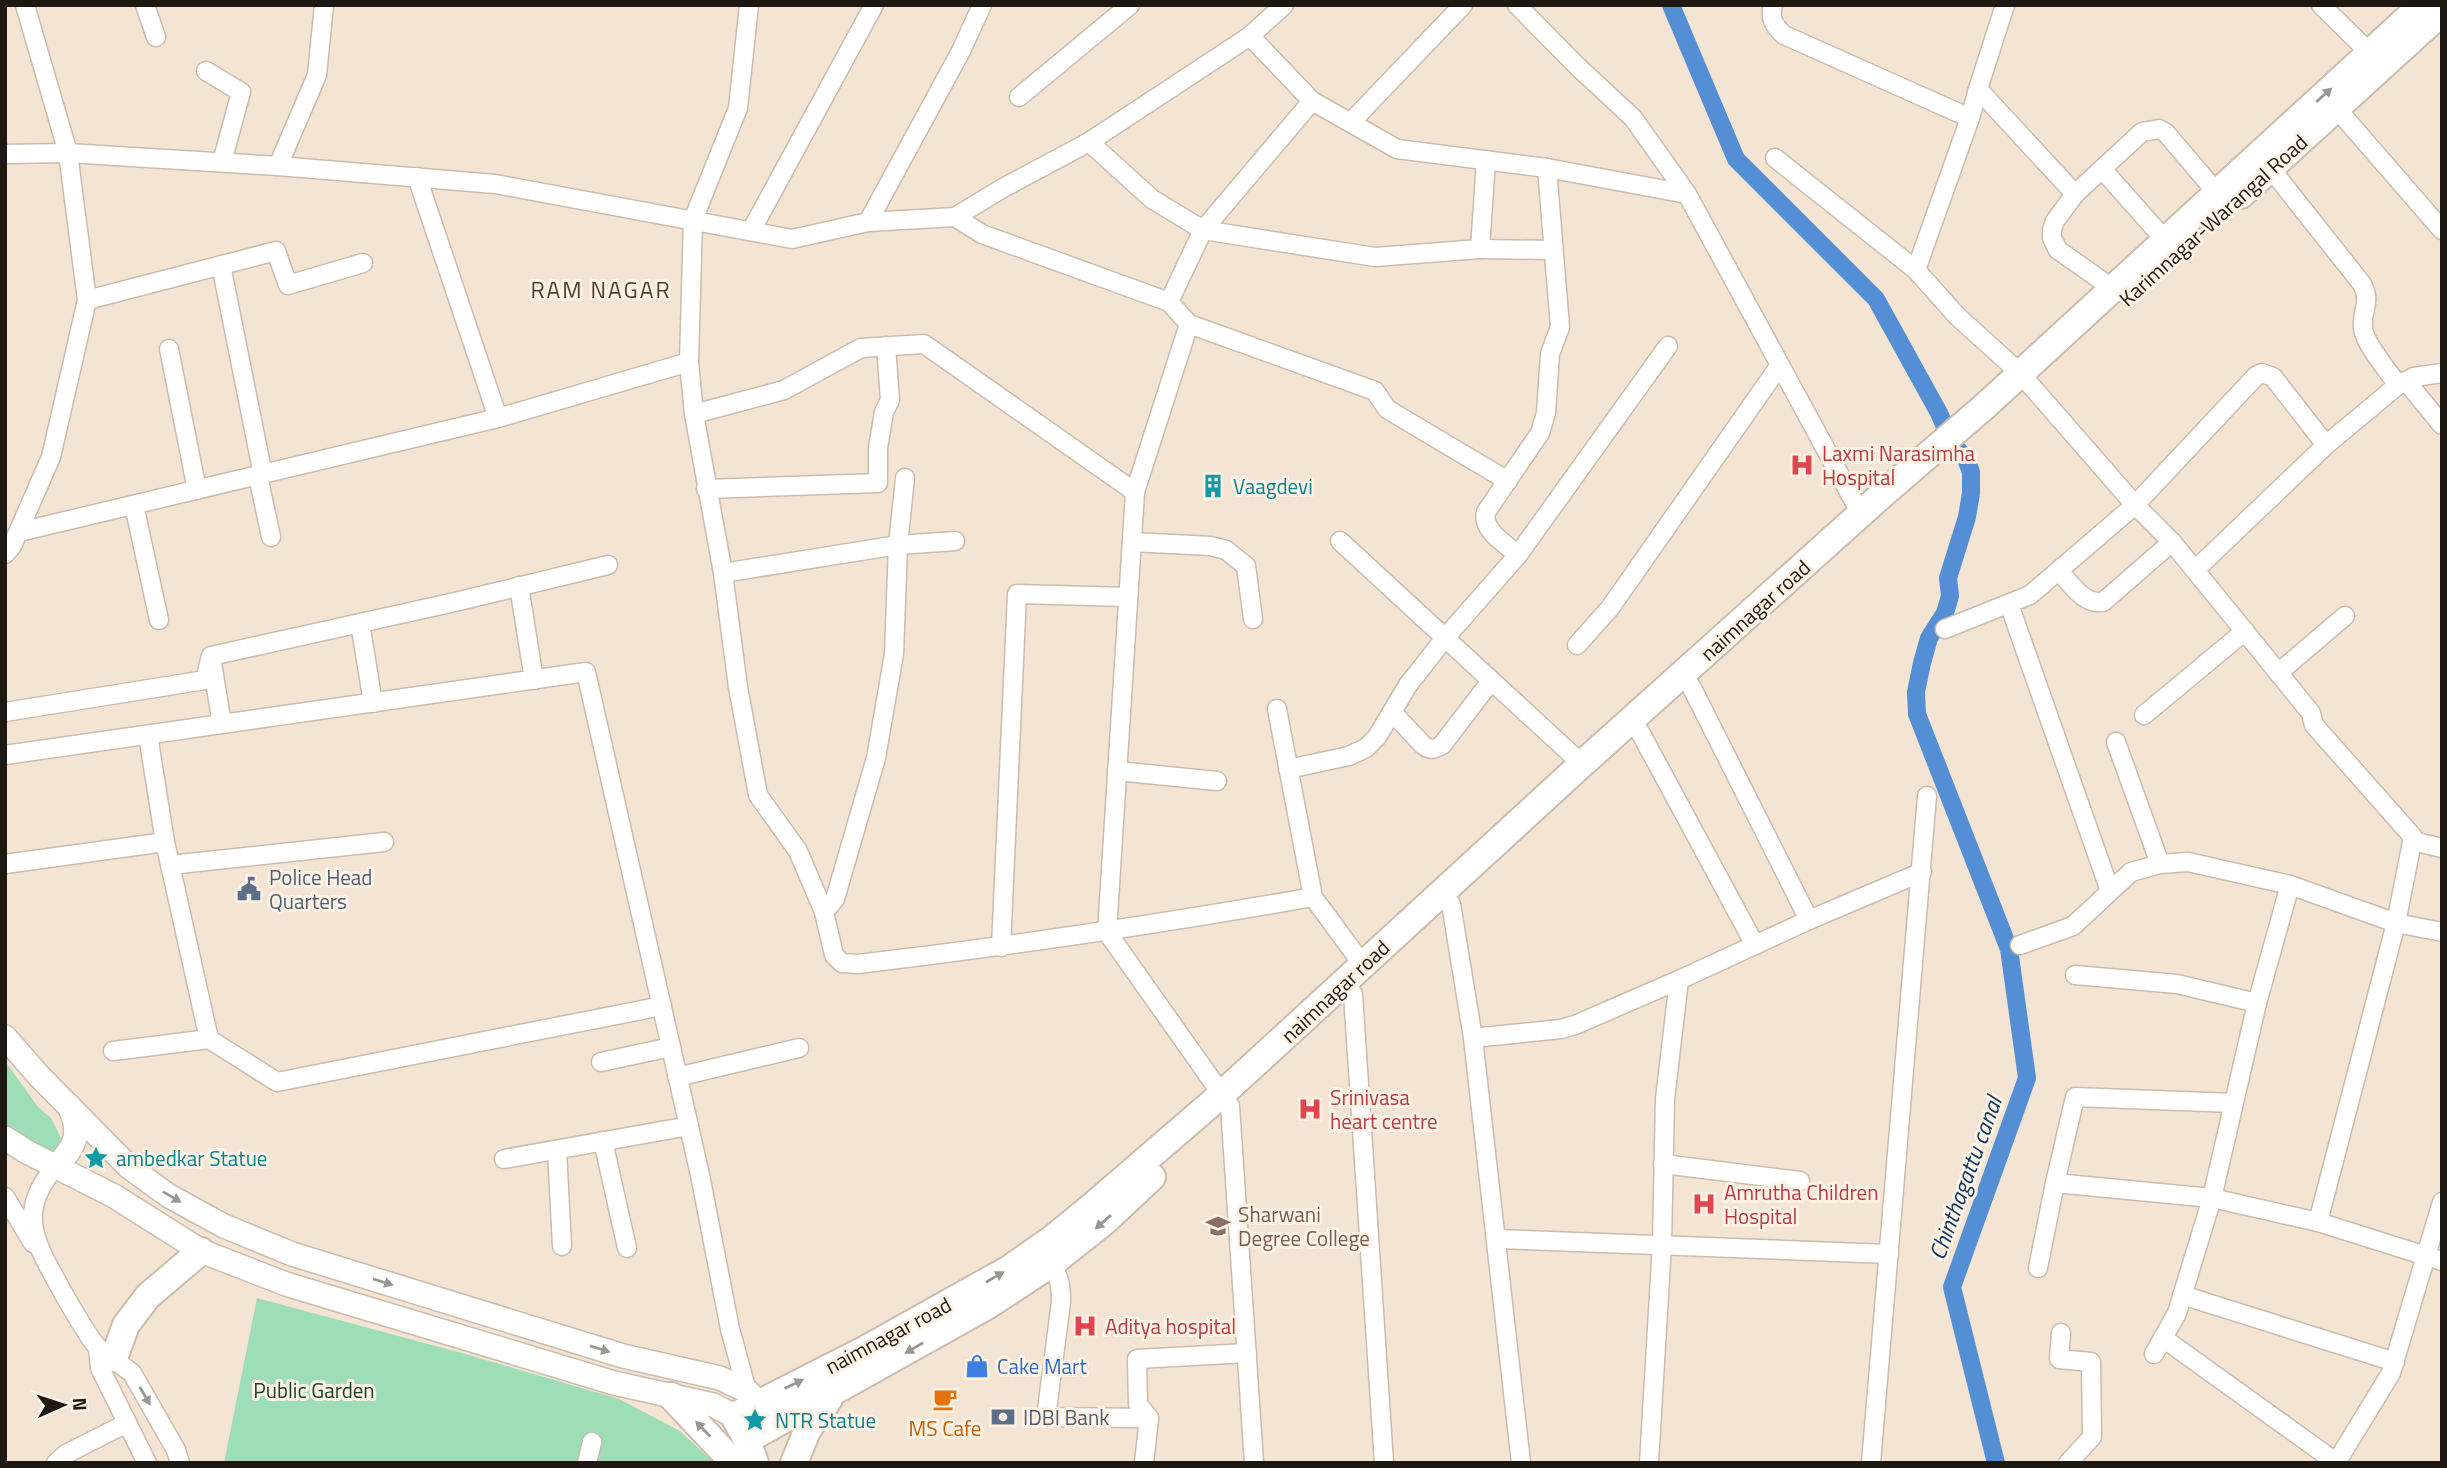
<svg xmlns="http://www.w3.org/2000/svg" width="2447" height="1468" viewBox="0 0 2447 1468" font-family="'Titillium Web',sans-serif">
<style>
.green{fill:#9ddeb7}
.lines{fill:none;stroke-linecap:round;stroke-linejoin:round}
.canal{stroke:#548fd5;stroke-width:18}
.minor-casing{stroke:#cbbcab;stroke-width:21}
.major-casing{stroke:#cbbcab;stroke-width:26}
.highway-casing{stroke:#cbbcab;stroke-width:30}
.minor{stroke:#fff;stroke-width:18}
.major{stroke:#fff;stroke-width:23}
.highway{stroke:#fff;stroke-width:26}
.oneway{fill:#999794}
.labels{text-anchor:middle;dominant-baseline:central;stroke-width:6;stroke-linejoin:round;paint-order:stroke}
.street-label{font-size:21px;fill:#1d1812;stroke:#fef2e4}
.health-label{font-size:21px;fill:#be3a42;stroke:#fef2e4;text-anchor:start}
.culture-label{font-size:21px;fill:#0d838f;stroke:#fef2e4;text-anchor:start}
.service-label{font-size:21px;fill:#4e5e75;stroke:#fef2e4;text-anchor:start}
.education-label{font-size:21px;fill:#785e54;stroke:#fef2e4;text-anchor:start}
.shop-label{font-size:21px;fill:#366cbe;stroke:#fef2e4;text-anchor:start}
.park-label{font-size:21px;fill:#153f29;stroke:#fef2e4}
.food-label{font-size:21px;fill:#c56008;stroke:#fef2e4}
.neighbourhood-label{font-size:23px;letter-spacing:2px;fill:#4e4234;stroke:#fef2e4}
.water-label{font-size:23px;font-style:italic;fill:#0d3764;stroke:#fef2e4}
</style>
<rect width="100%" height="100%" fill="#f3e4d3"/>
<g class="green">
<path d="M5,1061L38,1107L51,1118L62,1140L58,1156L5,1132Z"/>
<path d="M257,1298L469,1355L619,1399L680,1431L714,1463H224Z"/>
</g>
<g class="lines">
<path class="canal" d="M1671,5L1736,159L1876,299L1939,413L1952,443L1966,459L1971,472V493L1967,517L1948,578L1950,596L1945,613L1929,638L1922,663L1916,692L1917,714L2009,949L2027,1078L1952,1287L1996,1463"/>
<g class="minor-casing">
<g id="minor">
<path d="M145,5L156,37"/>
<path d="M749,5L738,108L693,220L689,362L694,414L723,573L738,687L758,795L798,851L824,912L834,955L842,963L858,964C1010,946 1161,924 1313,897"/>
<path d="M1517,5L1577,66L1633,118L1687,194L1861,514"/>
<path d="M1773,5C1769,18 1774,26 1784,35L1970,118"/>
<path d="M2321,5L2376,59"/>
<path d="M1250,36L1312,101L1397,149L1547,168L1687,194"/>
<path d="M206,71L241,92L222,162"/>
<path d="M1978,89L2075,194"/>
<path d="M1019,97L1130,5"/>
<path d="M1312,101L1203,230L1169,302L1189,324L1375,391L1387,409L1508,481"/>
<path d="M2337,109L2442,230"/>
<path d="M1351,122L1463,5"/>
<path d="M1089,142L1152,199L1203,230L1375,257L1480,249L1486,160"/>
<path d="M5,154L68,153L278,166L495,184L792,239L868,222L961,51L982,5"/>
<path d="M1775,158L1916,270L1957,316L2020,373L2135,505L2172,542L2311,713L2314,725L2413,837L2396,923L2318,1222"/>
<path d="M278,166L317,75L324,5"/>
<path d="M2102,169L2165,240"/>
<path d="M2271,169L2362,284C2372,304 2361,309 2363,328C2364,343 2389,372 2398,385"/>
<path d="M417,177L498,418"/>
<path d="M955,217L982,234L1169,302"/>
<path d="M868,222L955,217L1003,188L1089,142L1250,36L1284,5"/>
<path d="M751,231L874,5"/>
<path d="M1480,249L1553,250"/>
<path d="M221,265L263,475"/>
<path d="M1916,270L1970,118L1978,89L2005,5"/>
<path d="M2112,288L2058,250L2052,238V230L2055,221L2075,194L2142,132L2159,129L2166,133L2217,193"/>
<path d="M87,300L276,251L288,285L363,263"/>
<path d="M1189,324L1135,492L1107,932L1230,1106L1254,1463"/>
<path d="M169,349L197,490"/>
<path d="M2406,381L2442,425"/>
<path d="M694,414L784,390L861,348L924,344L1135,492"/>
<path d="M258,476L271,537"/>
<path d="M706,489L878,483V448L884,412L890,400L886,346"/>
<path d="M134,505L159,620"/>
<path d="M19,532L498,418L689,362"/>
<path d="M1340,541L1582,764"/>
<path d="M1132,542L1211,546L1226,550L1246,566L1253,619"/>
<path d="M5,554L12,546L51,457L87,300L68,153L25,5"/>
<path d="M1518,555C1506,544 1481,530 1486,512L1540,433L1546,413L1550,354L1560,327L1547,168"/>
<path d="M2195,570L2326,445L2398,385L2414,377L2442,373"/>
<path d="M2059,571C2071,584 2084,605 2103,602L2172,542"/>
<path d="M723,573L898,545L955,541"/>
<path d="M519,586L534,680"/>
<path d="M2009,604L2110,891"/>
<path d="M360,623L373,703"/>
<path d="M1945,629L2030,595L2135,505L2256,376L2262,373L2273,377L2326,445"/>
<path d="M1577,645L1610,608L1780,365"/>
<path d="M212,663L222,724"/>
<path d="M2278,673L2345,616"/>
<path d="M1691,686L1809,920L1922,872"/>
<path d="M1277,709L1313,897L1363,965"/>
<path d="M5,712L205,680L211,656L455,602L608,565"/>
<path d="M1392,712L1423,745C1430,751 1435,749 1442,745L1491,681"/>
<path d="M2144,715L2245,631"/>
<path d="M1640,732L1755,945"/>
<path d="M148,735L165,842L209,1039"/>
<path d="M2116,742L2160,864"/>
<path d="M5,755L586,672L700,1175L730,1329L747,1391"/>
<path d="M1288,769L1349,756L1366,748L1377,737L1408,685L1445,638L1518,555L1668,346"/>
<path d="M1117,771L1217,781"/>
<path d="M2412,841L2442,848"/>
<path d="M5,864L165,842"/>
<path d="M170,865L384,842"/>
<path d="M1451,904L1473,1038L1521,1463"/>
<path d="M824,912L835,899L876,758L894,654L898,545L905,478"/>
<path d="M2020,945L2073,926L2131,872L2160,864L2188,862L2290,885L2396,923L2442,932"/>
<path d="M1001,947L1017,594L1128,597"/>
<path d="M2075,975L2177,984L2257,1003"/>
<path d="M1353,994L1384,1463"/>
<path d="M1473,1038L1561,1029L1575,1025L1679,980"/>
<path d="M113,1051L209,1039L277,1082L662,1006"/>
<path d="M601,1062L671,1047"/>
<path d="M677,1077L799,1048"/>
<path d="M603,1141L627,1248"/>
<path d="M557,1150L562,1246"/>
<path d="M504,1159L689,1126"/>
<path d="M1663,1164L1800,1181"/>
<path d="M56,1166C20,1207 31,1236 55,1278C66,1299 78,1319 91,1339L98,1348L132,1373L176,1450L180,1463"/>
<path d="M2055,1183L2075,1097L2234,1103"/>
<path d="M5,1197L33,1243"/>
<path d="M1497,1239L1889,1254"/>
<path d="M1051,1264C1060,1277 1061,1287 1061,1302L1046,1417L1149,1418"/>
<path d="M2038,1268L2055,1183L2212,1198L2318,1222L2442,1261"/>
<path d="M2182,1295L2395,1362"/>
<path d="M2061,1333L2059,1359L2091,1362L2092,1437L2068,1463"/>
<path d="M2163,1338L2337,1463"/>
<path d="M98,1348L100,1368L147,1463"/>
<path d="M2154,1354L2177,1313L2212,1198L2257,1003L2290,885"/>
<path d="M56,1463L66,1454L127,1423"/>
<path d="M587,1463L592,1442"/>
<path d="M1144,1463L1149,1418L1138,1404L1137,1359L1247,1353"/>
<path d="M1649,1463L1662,1244L1665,1099L1679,980L1809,920"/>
<path d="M1871,1463L1927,796"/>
<path d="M2336,1463L2391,1373L2442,1202"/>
</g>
</g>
<g class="major-casing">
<g id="major">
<path d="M5,1037L39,1076L129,1167L169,1196L224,1226L292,1254L623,1356L720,1378L747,1391L759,1403"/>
<path d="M5,1138L27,1152L114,1196L201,1251L286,1284L614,1383L713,1405L734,1416"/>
<path d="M56,1166C76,1147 82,1132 69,1106"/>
</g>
</g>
<g class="highway-casing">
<g id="highway">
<path d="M2241,195L2442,12"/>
<path d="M114,1358L126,1325L148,1296L201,1251"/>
<path d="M671,1396L734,1463"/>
<path d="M747,1440L987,1306L1051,1264L1105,1221L1152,1177"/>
<path d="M755,1463L747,1440L734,1416L864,1350L1009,1269L1052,1239L1091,1207L1221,1095L1582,764L1884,493L1985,406L2422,5"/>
<path d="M794,1463L807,1431L829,1399"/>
</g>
</g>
<use href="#minor" class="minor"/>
<use href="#major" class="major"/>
<use href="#highway" class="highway"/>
</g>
<defs><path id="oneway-solid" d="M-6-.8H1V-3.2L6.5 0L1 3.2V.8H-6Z" transform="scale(1.75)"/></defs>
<g class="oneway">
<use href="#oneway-solid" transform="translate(2324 95) rotate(-42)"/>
<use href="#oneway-solid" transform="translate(172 1197) rotate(31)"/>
<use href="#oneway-solid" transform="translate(1103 1222) rotate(139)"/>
<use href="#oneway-solid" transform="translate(995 1277) rotate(-30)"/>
<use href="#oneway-solid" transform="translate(383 1282) rotate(17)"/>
<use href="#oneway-solid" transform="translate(914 1348) rotate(150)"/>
<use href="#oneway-solid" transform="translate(600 1349) rotate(17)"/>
<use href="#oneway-solid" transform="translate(794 1384) rotate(-26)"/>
<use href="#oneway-solid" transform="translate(145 1396) rotate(60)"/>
<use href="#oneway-solid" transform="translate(703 1429) rotate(-134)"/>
</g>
<defs>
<g id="hospital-bare" transform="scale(1.89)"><path d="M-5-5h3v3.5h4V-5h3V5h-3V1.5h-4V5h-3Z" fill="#e0444e" stroke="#fef2e4" stroke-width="2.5" paint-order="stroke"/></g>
<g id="building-bare" transform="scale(1.89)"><path d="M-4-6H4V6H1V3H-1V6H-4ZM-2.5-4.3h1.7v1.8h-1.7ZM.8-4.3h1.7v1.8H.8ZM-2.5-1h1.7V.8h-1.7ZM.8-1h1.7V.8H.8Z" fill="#0f9aa8" stroke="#fef2e4" stroke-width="2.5" paint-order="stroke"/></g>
<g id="civic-bare" transform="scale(1.89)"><path d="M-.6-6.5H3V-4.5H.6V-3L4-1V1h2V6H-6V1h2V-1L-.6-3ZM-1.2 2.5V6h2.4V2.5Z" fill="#5c6f8a" stroke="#fef2e4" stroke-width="2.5" paint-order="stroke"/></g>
<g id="sight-bare" transform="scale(1.89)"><path d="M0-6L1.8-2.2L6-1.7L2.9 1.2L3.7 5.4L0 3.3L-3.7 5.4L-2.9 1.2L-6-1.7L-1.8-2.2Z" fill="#0f9aa8" stroke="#fef2e4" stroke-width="2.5" paint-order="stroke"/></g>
<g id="university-bare" transform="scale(1.89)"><path d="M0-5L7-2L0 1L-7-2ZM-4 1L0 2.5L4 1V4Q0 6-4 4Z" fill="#8d6e63" stroke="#fef2e4" stroke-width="2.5" paint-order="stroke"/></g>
<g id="shop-bare" transform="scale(1.89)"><path d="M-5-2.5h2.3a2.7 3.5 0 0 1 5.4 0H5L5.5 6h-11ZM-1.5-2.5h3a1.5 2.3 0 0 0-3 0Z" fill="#3f7fe0" stroke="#fef2e4" stroke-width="2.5" paint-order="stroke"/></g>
<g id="cafe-bare" transform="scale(1.89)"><path d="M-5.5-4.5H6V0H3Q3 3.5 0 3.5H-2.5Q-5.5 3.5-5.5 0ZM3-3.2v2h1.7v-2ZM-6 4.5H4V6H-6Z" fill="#e8710a" stroke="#fef2e4" stroke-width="2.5" paint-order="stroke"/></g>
<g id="bank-bare" transform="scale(1.89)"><path d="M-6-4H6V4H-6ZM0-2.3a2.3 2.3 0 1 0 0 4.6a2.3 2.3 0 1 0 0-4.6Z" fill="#5c6f8a" stroke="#fef2e4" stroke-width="2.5" paint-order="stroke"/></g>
</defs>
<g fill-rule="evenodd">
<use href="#hospital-bare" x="1802" y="465"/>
<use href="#building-bare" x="1213" y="486"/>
<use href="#civic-bare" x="249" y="889"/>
<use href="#hospital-bare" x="1310" y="1109"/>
<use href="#sight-bare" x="96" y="1158"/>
<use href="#hospital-bare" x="1704" y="1204"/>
<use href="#university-bare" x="1218" y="1226"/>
<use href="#hospital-bare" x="1085" y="1326"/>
<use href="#shop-bare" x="977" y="1366"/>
<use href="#cafe-bare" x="945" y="1399"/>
<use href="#bank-bare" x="1003" y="1417"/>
<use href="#sight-bare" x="755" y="1420"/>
</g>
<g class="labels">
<g class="street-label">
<text transform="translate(2213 220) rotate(-42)">Karimnagar-Warangal Road</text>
<text transform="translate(1755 610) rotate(-42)">naimnagar road</text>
<text transform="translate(1335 991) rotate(-43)">naimnagar road</text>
<text transform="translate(888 1335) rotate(-28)">naimnagar road</text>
</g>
<g class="health-label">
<text x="1822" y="453">Laxmi Narasimha<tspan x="1822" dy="24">Hospital</tspan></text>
<text x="1330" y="1097">Srinivasa<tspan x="1330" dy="24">heart centre</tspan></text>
<text x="1724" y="1192">Amrutha Children<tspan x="1724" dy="24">Hospital</tspan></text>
<text x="1105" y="1326">Aditya hospital</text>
</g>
<g class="culture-label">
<text x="1233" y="486">Vaagdevi</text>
<text x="116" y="1158">ambedkar Statue</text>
<text x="775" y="1420">NTR Statue</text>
</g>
<g class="service-label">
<text x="269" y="877">Police Head<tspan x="269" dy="24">Quarters</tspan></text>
<text x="1023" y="1417">IDBI Bank</text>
</g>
<g class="education-label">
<text x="1238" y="1214">Sharwani<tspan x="1238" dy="24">Degree College</tspan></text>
</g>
<g class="shop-label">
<text x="997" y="1366">Cake Mart</text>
</g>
<g class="park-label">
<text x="314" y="1390">Public Garden</text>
</g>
<g class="food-label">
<text x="945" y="1428">MS Cafe</text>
</g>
<g class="neighbourhood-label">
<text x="601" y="289">RAM NAGAR</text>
</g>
<g class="water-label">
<text transform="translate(1965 1178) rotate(-70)">Chinthagattu canal</text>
</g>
</g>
<rect width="2447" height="1468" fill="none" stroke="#1d1812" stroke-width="14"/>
<g transform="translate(63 1405) rotate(87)" stroke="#fef2e4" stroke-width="5" paint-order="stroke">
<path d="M0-5L12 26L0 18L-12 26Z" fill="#1d1812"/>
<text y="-10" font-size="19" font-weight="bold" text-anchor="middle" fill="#1d1812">N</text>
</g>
</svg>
